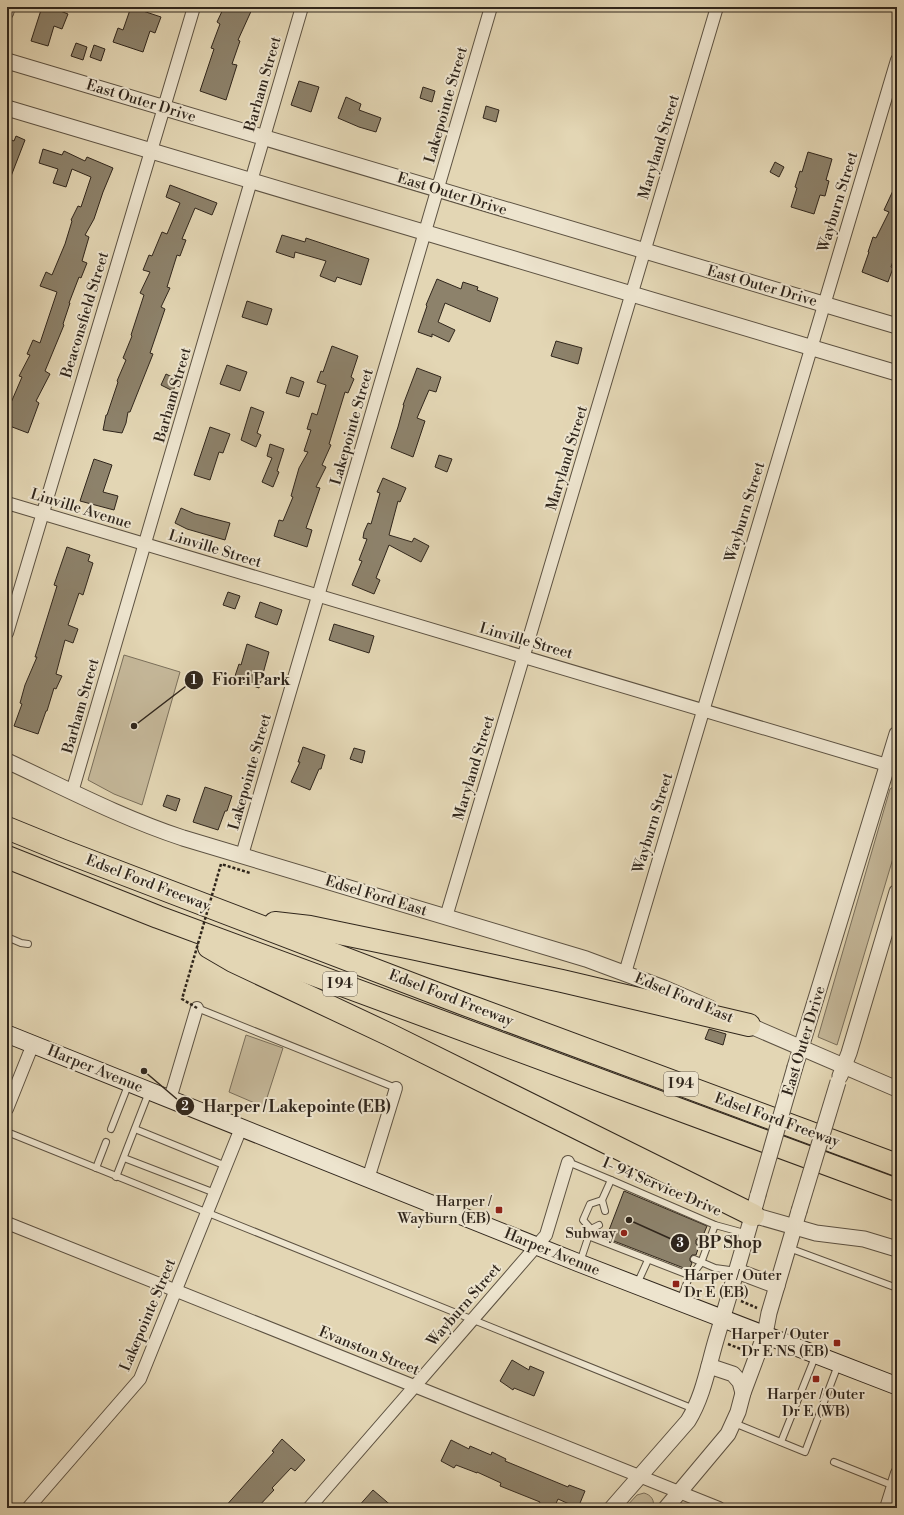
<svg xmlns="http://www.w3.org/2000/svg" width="904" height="1515" viewBox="0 0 904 1515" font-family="'Libre Bodoni',serif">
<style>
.green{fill:#c5b89a;stroke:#7a6f5b}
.building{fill:#8d826b;stroke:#30261c}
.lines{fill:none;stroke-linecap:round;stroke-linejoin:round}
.service-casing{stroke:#5d5242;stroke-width:8}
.minor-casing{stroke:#5d5242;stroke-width:14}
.tertiary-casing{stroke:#5d5242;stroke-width:17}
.secondary-casing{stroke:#30261c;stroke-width:19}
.motorway-casing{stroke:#30261c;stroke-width:24}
.path{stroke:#30261c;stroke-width:2.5;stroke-dasharray:3 2;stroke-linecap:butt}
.service{stroke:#ede4ce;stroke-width:6}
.minor{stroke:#ede4ce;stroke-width:12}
.tertiary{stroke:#ede4ce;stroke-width:15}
.secondary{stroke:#ede4ce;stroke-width:17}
.motorway{stroke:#e3d6b4;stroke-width:22}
.tertiary-bridge-casing{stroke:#5d5242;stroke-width:17;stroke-linecap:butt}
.path-bridge{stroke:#30261c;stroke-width:2.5;stroke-dasharray:3 2;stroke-linecap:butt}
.tertiary-bridge{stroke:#ede4ce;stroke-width:15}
.poi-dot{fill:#8f2418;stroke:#ede4ce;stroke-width:1.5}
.labels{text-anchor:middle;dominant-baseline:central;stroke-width:4;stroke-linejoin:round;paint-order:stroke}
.shield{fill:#ede4ce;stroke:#695f51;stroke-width:1}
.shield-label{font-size:14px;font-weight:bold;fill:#30261c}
.street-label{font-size:15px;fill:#30261c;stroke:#ede4ce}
.poi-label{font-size:15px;fill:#30261c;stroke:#ede4ce;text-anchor:end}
.leader{fill:none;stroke:#30261c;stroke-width:1.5}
.callout-dot{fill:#30261c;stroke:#ede4ce;stroke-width:1.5}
.mark-label{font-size:12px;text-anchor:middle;font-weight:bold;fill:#fff}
.callout-label{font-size:16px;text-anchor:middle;font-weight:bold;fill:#30261c;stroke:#ede4ce;stroke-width:4;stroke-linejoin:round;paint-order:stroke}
</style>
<rect width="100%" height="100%" fill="#e3d6b4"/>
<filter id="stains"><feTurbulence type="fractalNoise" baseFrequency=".005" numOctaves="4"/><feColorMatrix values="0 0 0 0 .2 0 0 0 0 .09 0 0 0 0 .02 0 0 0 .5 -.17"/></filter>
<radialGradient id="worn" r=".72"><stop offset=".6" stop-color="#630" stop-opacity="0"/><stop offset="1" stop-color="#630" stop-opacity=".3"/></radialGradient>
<g class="green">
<path d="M124,655L180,672L142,805L114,794L88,780Z"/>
<path d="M897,784V845L837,1045L818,1037L890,789Z"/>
<path d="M246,1035L283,1048L264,1107L229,1092Z"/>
<path d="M644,1493C651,1495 655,1500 653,1508H625L637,1495Z"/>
</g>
<g class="building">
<path d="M42,7H50L68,14L62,29L54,26L48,46L31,41Z"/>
<path d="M131,7L161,17L155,33L150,31L143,52L113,42L118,28L123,30Z"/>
<path d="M224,7H253L238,40L240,41L232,64L237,65L226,100L200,91L214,49L211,48L220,24L217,22Z"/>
<path d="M76,43L87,47L83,60L71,56Z"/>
<path d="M94,45L105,49L101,61L90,57Z"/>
<path d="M299,81L319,87L311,112L291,105Z"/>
<path d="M423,87L435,91L432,102L420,98Z"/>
<path d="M346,97L361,104L359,110L381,118L376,132L359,127L338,118Z"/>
<path d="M486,106L499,110L496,122L483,118Z"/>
<path d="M16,136L25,140L8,184L7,138L14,141Z"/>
<path d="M43,149L62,155L64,151L85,161L87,157L113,168L103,192L94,219L85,235L89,237L82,261L87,263L81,278L79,277L69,303H70L63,324L64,325L45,371L50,374L36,401L39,403L28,433L7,425V412L22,377L19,376L30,355L27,354L33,340L40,343L57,292L40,286L46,272L52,275L65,244L72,221L71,220L78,206L81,207L91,177L72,169L66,187L53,183L58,169L39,163Z"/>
<path d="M808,152L832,159L826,180L829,181L825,196L820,195L814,214L791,207L797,188L795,187L800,171L802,172Z"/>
<path d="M775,162L784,167L779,177L770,172Z"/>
<path d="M897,182V249L891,267L893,268L888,282L862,272L869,252H868L873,237L876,238L889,212L884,210Z"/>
<path d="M170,185L217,203L212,215L195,208L182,239L186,240L180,256L177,255L167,287L170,288L161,307L165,309L150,353L153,354L130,412H128L126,423L122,433L103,430L106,415H107L118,382L117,381L126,360L123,358L132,336L131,335L144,295L140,293L150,272L143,270L149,255L152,256L162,232L167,234L180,203L166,197Z"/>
<path d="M282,235L305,242L306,238L369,259L361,285L337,277L335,282L320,276L326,261L295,252L294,258L276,252Z"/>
<path d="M437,279L461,289L463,282L478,287L477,290L498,298L490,322L445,303L438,322L455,330L449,342L432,334V337L418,332L427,306L426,305Z"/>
<path d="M247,301L272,309L267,325L242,317Z"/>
<path d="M556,341L582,348L578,364L551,356Z"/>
<path d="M332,346L358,356L351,377L354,379L348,393L345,392L329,444L331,445L322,465L326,467L316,487L320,488L306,528L312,530L307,547L274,536L279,520L283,521L293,497L291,496L299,468L308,452L304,451L311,430L307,429L312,413L317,415L326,385L317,382L321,371L323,372Z"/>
<path d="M227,365L247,372L240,391L220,384Z"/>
<path d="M417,368L441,377L436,392L429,390L417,418L425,421L413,457L391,448L398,427L404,405H403Z"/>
<path d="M166,374L178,380L173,391L161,385Z"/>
<path d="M291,377L304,382L299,397L286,393Z"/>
<path d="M251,407L264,412L257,433L261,435L256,447L241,440Z"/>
<path d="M210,427L230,434L223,453L219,452L210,480L194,475Z"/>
<path d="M270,444L284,449L277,471L279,472L273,487L262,482L272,458L267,456Z"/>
<path d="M439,455L452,459L447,472L435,467Z"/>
<path d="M94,459L112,465L103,492L118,496L114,510L80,501Z"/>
<path d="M383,478L406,488L400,502L398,501L389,535L412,542L414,538L429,546L421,562L389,545L376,578L380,580L374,594L352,585L362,561L359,560L367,539L363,538L364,532L368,523L371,524L380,493L377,492Z"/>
<path d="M181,508L195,514L230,523L225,540L187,529L175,523Z"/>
<path d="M67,547L90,555L88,561L93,563L83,595L79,593L68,625L78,629L73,643L65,640L56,674L62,676L56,689L54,688L47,711H46L38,734L14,726L22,704L20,703L25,685L37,657H35L57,586L54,585Z"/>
<path d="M228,592L240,596L235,609L223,605Z"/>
<path d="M260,602L282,610L277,625L255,617Z"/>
<path d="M334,624L374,636L369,653L329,640Z"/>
<path d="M247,644L269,652L259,688L234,679L239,664L241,665Z"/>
<path d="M303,747L325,755L321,769H319L310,790L291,782L300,762H298Z"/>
<path d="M354,748L365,751L362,763L350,759Z"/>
<path d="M205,787L232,796L227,811H225L218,830L193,822Z"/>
<path d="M167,795L180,799L176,811L163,806Z"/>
<path d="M709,1029L726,1034L723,1045L705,1039Z"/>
<path d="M624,1191L707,1226L702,1238H698L696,1240V1244L699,1246L696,1255H692L690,1258V1261L692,1263L689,1270L606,1238Z"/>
<path d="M512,1360L529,1370L530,1366L544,1372L534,1396L514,1388L513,1390L500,1381Z"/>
<path d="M282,1439L305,1460L295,1471L291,1468L272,1488L274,1490L257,1508H224L274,1452L272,1451Z"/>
<path d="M451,1440L469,1449L470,1446L491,1455L492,1452L506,1459L505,1461L568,1487L569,1485L585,1491L578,1508L558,1499L554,1508H537L540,1502L500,1486L501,1483L477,1472V1473L456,1465L454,1468L441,1461Z"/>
<path d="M373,1490L394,1508H357Z"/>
</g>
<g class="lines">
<g class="service-casing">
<g id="service">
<path d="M7,937L21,943L28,944"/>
<path d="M197,1008L396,1088"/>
<path d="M111,1129L129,1083"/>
<path d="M135,1129L226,1166"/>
<path d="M7,1132C236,1225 465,1315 694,1409"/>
<path d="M124,1158L215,1193"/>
<path d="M568,1162L611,1180L715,1225L748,1234"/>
<path d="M96,1168L106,1142"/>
<path d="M116,1177L149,1092"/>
<path d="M602,1200L611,1180"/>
<path d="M591,1229L599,1225"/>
<path d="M588,1236L691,1276"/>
<path d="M700,1242L708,1246"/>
<path d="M789,1248L897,1288"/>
<path d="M694,1259L715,1268L737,1271"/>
<path d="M580,1262L591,1229L583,1220L590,1204L602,1200L605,1211"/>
<path d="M637,1284L648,1260"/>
<path d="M680,1301L688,1280L701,1263L715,1225"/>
<path d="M734,1423L805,1452L838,1365"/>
<path d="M781,1442L815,1357"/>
<path d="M834,1462L894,1486"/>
</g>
</g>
<g class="minor-casing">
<g id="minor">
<path d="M7,13L9,7"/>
<path d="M7,503L897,768"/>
<path d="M7,633L194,7"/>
<path d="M72,792L302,7"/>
<path d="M242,855L491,7"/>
<path d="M446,917L717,7"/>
<path d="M625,973L897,60"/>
<path d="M170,1099L197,1008"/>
<path d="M7,1109L33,1044"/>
<path d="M368,1179L396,1088"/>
<path d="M7,1223L719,1508"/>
<path d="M28,1508L140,1379L241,1128"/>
<path d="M309,1508L546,1235L568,1162"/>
<path d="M886,1508L897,1473"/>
</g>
</g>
<g class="tertiary-casing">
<g id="tertiary">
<path d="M7,61L897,326"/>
<path d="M7,108L897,373"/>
<path d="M7,761C65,788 122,818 183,838L586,959L664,988L710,1008"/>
<path d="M739,1021L897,1089"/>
<path d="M795,1067L897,734"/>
<path d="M840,1076L849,1053L897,892"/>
<path d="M753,1215L816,1233L864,1239L897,1249"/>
<path d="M737,1271L777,1286"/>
<path d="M709,1366L733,1374L740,1382L743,1393"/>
<path d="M612,1508L688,1421C703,1397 708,1367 716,1340C730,1292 745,1244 758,1195"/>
<path d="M666,1508L728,1434L738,1412L743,1393L765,1334L769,1313L799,1211"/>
</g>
</g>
<g class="secondary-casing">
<path id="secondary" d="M7,1034L579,1263L897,1386"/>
</g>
<g class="motorway-casing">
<g id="motorway">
<path d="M7,828L61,850L464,1004L897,1165"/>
<path d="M7,857L158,917L897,1190"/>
<path d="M275,923L310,927L416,949L562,981L749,1025"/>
<path d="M209,947L233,961L388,1034L753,1215"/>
</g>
</g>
<g class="path">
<path d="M741,1301L757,1308"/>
<path d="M728,1344L746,1351"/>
</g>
<use href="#service" class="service"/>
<use href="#minor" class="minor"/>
<use href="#tertiary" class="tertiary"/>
<use href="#secondary" class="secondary"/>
<use href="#motorway" class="motorway"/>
<g class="tertiary-bridge-casing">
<g id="tertiary-bridge">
<path d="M758,1195L795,1067"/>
<path d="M799,1211L838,1082"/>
</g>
</g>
<path class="path-bridge" d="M197,1008L182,999L221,864L250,873"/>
<use href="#tertiary-bridge" class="tertiary-bridge"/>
</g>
<g class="poi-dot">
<rect x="495" y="1206" width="8" height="8" rx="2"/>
<circle cx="624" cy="1233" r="4"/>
<rect x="672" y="1280" width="8" height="8" rx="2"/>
<rect x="833" y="1339" width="8" height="8" rx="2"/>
<rect x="812" y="1375" width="8" height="8" rx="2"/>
</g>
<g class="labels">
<g class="shield">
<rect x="323" y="972" width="34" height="24" rx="3"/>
<rect x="664" y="1072" width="34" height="24" rx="3"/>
</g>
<g class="shield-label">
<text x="340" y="984">I 94</text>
<text x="681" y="1084">I 94</text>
</g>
<g class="street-label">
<text transform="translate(263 84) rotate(-74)">Barham Street</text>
<text transform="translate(141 101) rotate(17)">East Outer Drive</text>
<text transform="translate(446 105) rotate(-74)">Lakepointe Street</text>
<text transform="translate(659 147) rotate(-73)">Maryland Street</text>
<text transform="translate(452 194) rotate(17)">East Outer Drive</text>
<text transform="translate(838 202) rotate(-73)">Wayburn Street</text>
<text transform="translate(762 286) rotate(16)">East Outer Drive</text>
<text transform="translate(85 315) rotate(-73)">Beaconsfield Street</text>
<text transform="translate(173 395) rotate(-74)">Barham Street</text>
<text transform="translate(352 427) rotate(-74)">Lakepointe Street</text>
<text transform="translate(567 458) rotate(-73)">Maryland Street</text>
<text transform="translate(81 509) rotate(17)">Linville Avenue</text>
<text transform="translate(745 512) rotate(-73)">Wayburn Street</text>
<text transform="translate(215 549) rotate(17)">Linville Street</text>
<text transform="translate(526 641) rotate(16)">Linville Street</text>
<text transform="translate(81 706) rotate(-74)">Barham Street</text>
<text transform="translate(474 768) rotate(-73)">Maryland Street</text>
<text transform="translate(250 772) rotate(-74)">Lakepointe Street</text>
<text transform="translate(653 823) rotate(-73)">Wayburn Street</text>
<text transform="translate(148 883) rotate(21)">Edsel Ford Freeway</text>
<text transform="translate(376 896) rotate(17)">Edsel Ford East</text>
<text transform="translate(451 998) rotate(21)">Edsel Ford Freeway</text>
<text transform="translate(684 998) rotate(23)">Edsel Ford East</text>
<text transform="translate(804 1041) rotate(-73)">East Outer Drive</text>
<text transform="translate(95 1069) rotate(22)">Harper Avenue</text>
<text transform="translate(777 1120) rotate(20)">Edsel Ford Freeway</text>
<text transform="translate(662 1187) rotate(23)">I- 94 Service Drive</text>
<text transform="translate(552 1252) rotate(22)">Harper Avenue</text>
<text transform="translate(464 1305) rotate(-49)">Wayburn Street</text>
<text transform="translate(148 1315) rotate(-67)">Lakepointe Street</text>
<text transform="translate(369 1351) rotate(22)">Evanston Street</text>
</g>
<g class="poi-label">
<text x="491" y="1201">Harper /<tspan x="491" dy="17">Wayburn (EB)</tspan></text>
<text x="616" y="1233">Subway</text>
<text x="684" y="1275" text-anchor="start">Harper / Outer<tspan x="684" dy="17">Dr E (EB)</tspan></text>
<text x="829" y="1334">Harper / Outer<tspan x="829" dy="17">Dr E NS (EB)</tspan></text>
<text x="816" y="1394" text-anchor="middle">Harper / Outer<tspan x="816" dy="17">Dr E (WB)</tspan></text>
</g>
</g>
<path class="leader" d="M134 726L194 680M144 1071L185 1106M629 1220L680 1243"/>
<g class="callout-dot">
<circle cx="134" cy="726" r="4"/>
<circle cx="144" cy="1071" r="4"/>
<circle cx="629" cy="1220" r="4"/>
<circle cx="194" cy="680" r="10"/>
<circle cx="185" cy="1106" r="10"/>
<circle cx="680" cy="1243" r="10"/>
</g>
<g class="mark-label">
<text x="194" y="684">1</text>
<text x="185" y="1110">2</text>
<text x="680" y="1247">3</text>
</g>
<g class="callout-label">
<text x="251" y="685">Fiori Park</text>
<text x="297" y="1112">Harper / Lakepointe (EB)</text>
<text x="730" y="1248">BP Shop</text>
</g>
<rect width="904" height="1515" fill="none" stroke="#e3d6b4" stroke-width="24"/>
<rect x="8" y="8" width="888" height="1499" fill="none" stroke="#30261c" stroke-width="2"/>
<rect x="12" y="12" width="880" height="1491" fill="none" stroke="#30261c"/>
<rect width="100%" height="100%" filter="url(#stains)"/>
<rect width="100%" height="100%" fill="url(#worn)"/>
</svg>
